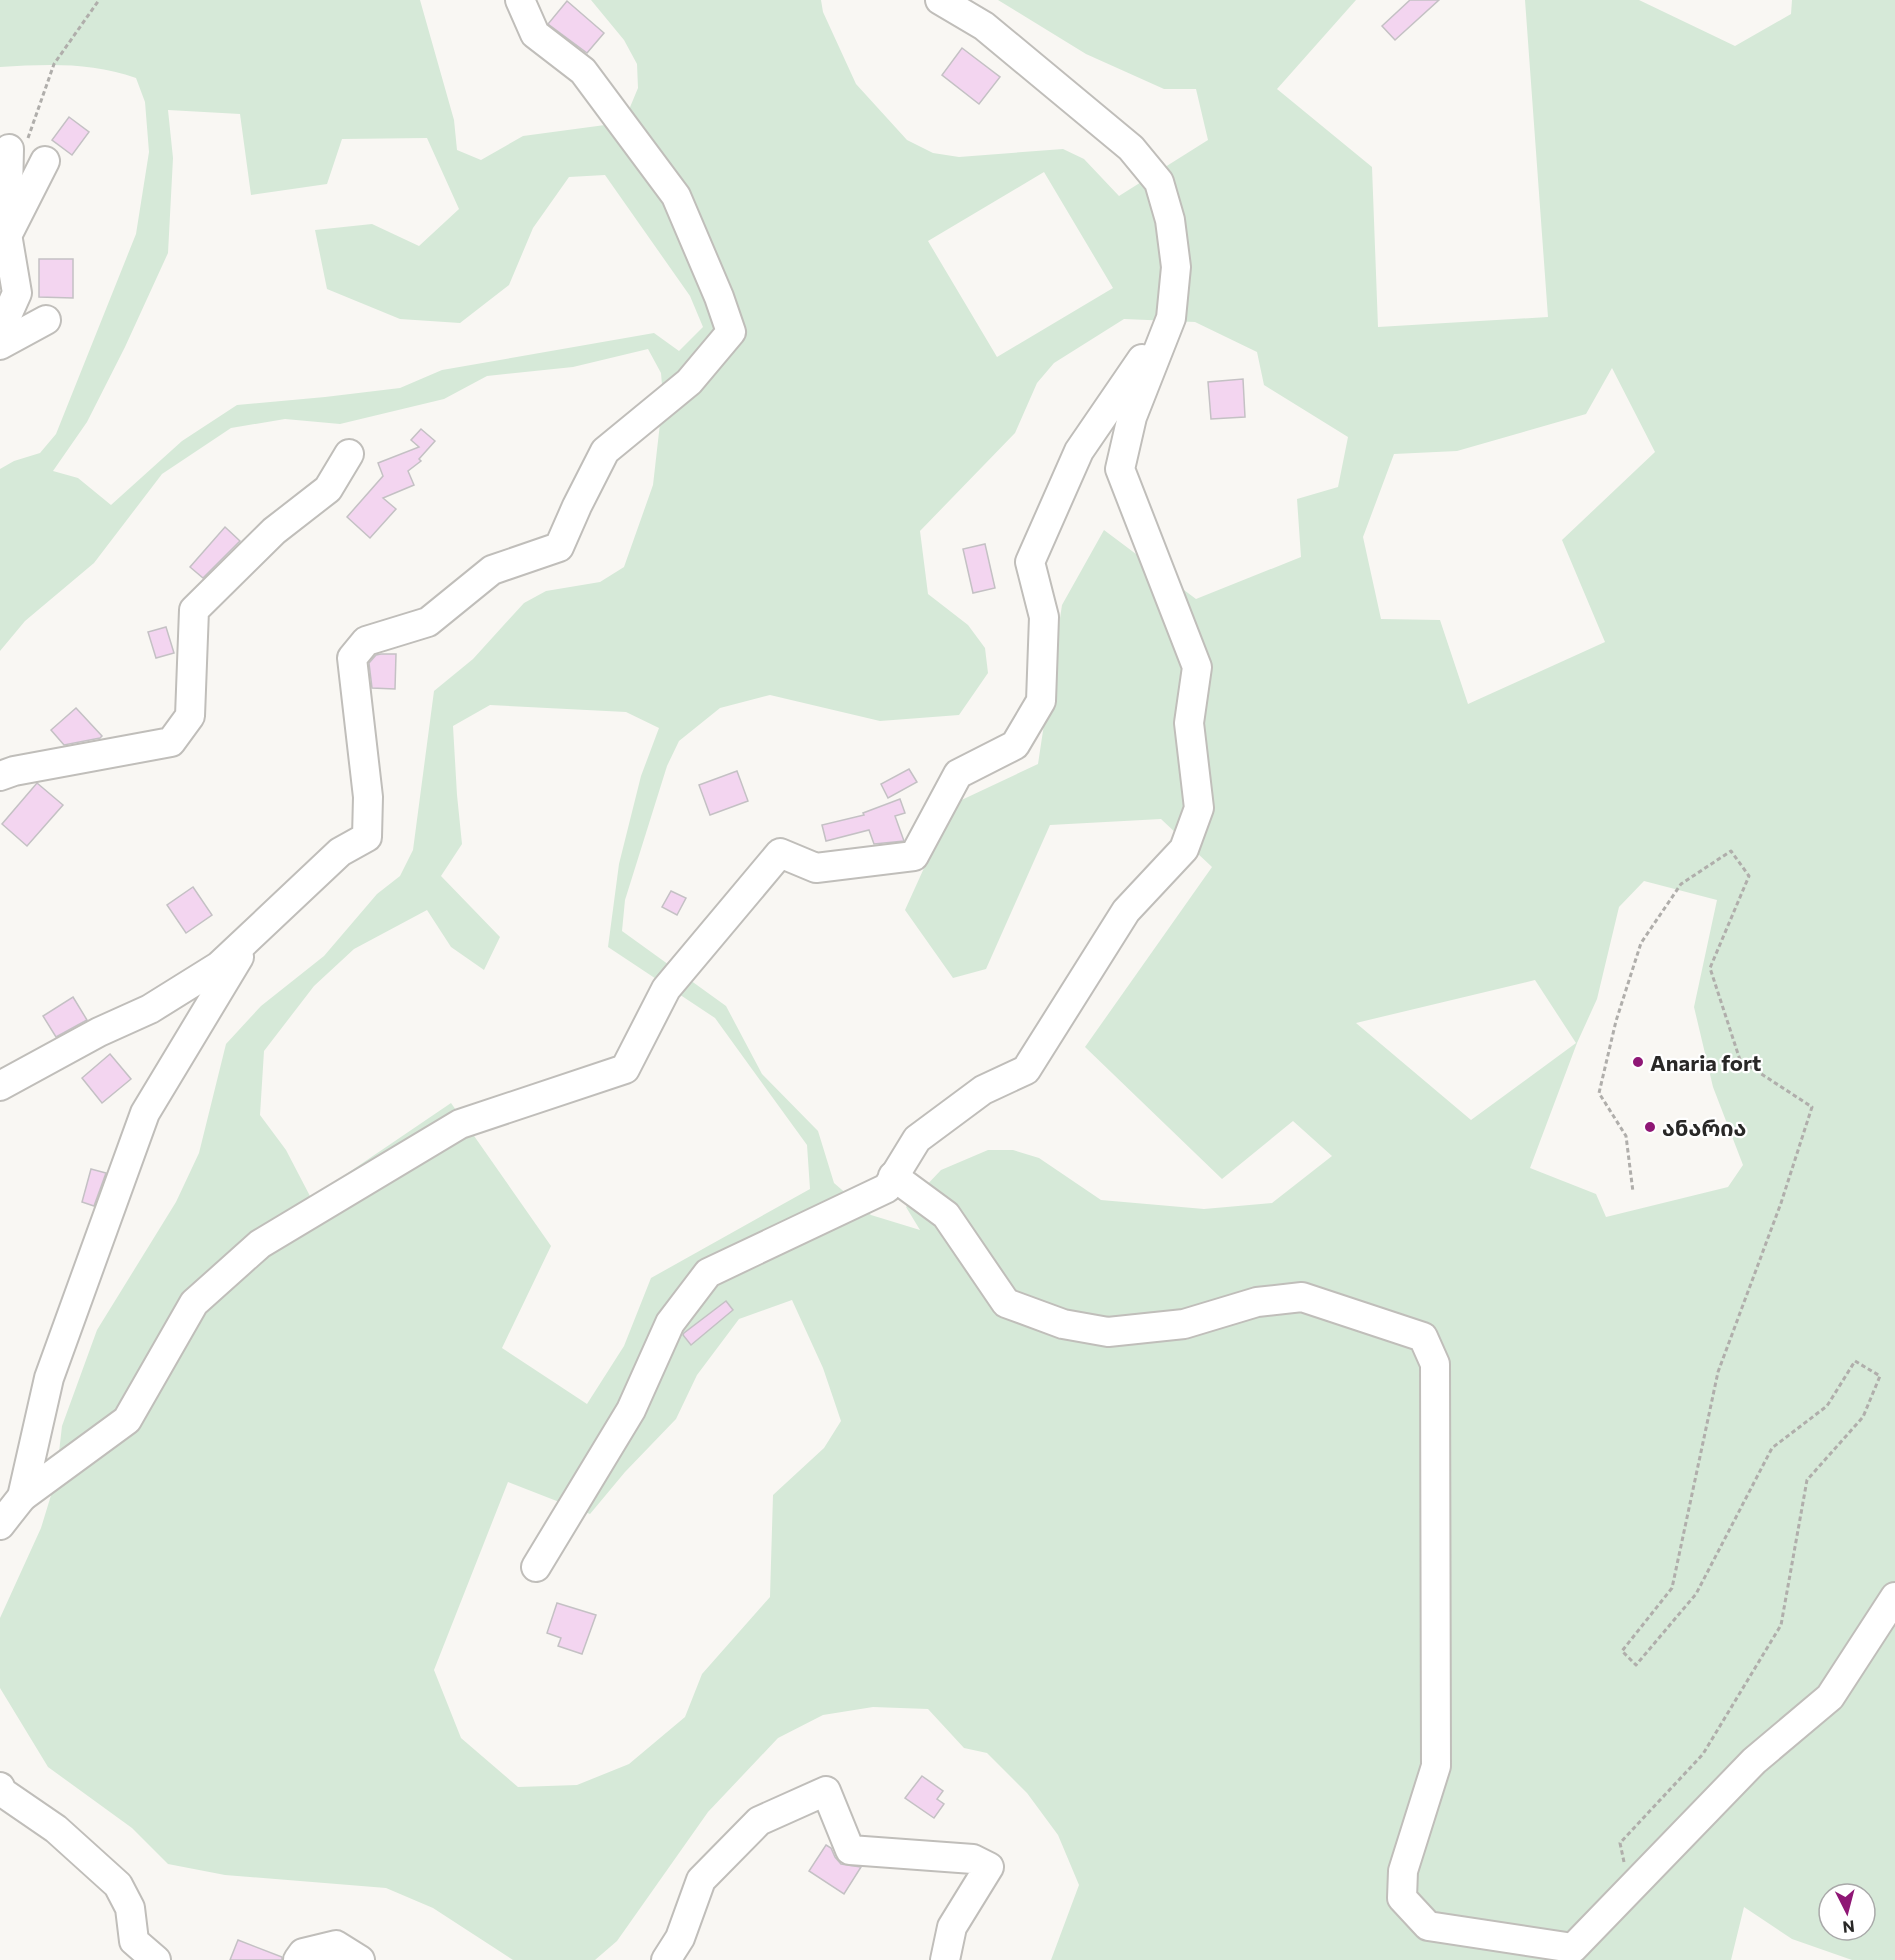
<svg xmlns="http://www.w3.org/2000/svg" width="1895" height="1960" viewBox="0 0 1895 1960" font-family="Commissioner,'Noto Sans Georgian',sans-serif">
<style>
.green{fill:#d6e9d8;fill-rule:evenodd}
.building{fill:#f3d5f0;stroke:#c4c1c4;stroke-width:1.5}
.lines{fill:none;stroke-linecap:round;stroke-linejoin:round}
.minor-casing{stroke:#c0beba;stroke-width:32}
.path{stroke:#b0aeab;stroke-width:3;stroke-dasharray:4.5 3;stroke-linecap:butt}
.minor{stroke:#fff;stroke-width:28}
.poi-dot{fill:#8f1775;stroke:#fff;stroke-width:2}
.labels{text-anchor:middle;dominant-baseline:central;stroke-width:4.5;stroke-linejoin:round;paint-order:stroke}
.poi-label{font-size:22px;font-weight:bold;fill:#292827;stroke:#fff;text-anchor:start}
</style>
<rect width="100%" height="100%" fill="#f9f7f3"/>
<path class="green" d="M0,0H420L454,120L457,150L481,160L523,136L605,125L628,112L638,88L637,64L624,40L591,0H821L823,12L856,84L907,140L933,153L959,157L1063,149L1084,159L1119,196L1208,140L1196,89H1164L1086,54L998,0H1356L1277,89L1372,167L1378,327L1548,317L1525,0H1639L1735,46L1791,14L1792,0H1895V1960H1852L1792,1939L1744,1907L1731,1960H1051L1079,1885L1058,1835L1027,1793L987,1753L964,1748L928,1709L873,1707L823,1715L778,1738L708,1812L617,1941L595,1960H513L433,1908L386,1888L225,1875L168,1864L132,1828L48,1767L0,1688V1618L41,1528L56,1479L62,1426L97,1330L176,1202L199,1153L226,1044L261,1006L324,956L377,894L400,876L413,850L434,691L473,659L524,603L546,591L600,582L624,567L653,485L663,397L661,373L648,349L573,367L487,376L444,399L340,424L285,419L231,428L162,474L94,563L25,621L0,651V469L14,461L40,453L56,434L136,234L149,152L145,102L136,78C91,62 47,64 0,67ZM168,110L240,114L251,195L327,184L342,139L427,138L459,209L419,246L372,224L315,230L327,289L400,319L460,323L509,285L533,228L569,177L605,175L690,296L703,327L679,351L654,333L442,370L400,388L325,397L237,405L182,441L111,505L78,478L53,471L87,422L125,347L168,253L173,158ZM1044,172L1113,288L997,357L928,241ZM1124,319L1195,322L1257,352L1264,385L1348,437L1338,487L1297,499L1301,557L1196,599L1104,530L1062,605L1038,764L953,804L905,910L953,978L986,969L1050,825L1161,819L1212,867L1085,1047L1222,1179L1293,1121L1332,1156L1272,1203L1204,1209L1101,1200L1039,1158L1013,1150H988L941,1170L906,1207L920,1230L871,1215L834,1183L818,1131L762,1074L726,1006L622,931L625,900L667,766L679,741L720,708L770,695L880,721L959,715L988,673L985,648L968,625L928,594L920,531L1015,433L1037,383L1054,363ZM1612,368L1655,452L1562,540L1605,642L1468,704L1440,620L1381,619L1363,537L1394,454L1457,451L1586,414ZM490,705L626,712L659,728L641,776L619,864L608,947L715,1018L807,1145L810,1189L651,1278L624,1346L587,1404L502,1348L551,1246L451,1103L311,1198L286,1150L260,1115L264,1051L314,986L354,949L427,910L451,947L484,970L500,937L441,876L462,844L457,795L453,726ZM1644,881L1717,900L1694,1007L1713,1087L1743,1165L1728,1187L1606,1217L1596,1194L1530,1168L1577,1043L1597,999L1619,907ZM1535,980L1576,1043L1471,1120L1356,1023ZM792,1300L823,1368L841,1421L824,1448L773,1495L770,1597L702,1674L685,1717L629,1764L577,1785L518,1787L461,1738L434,1670L508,1482L590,1514L625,1472L676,1419L697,1375L739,1319ZM1829,1894H1865V1930H1829Z"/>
<g class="building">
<path d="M1410,0H1439L1395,40L1382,26Z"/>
<path d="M567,1L604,33L587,53L548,24Z"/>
<path d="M962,48L1000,77L979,104L942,75Z"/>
<path d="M69,117L89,132L72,155L52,140Z"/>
<path d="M39,259H73V298L39,297Z"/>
<path d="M1243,379L1245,417L1211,419L1208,382Z"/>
<path d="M421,429L435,441L419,459L421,461L408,471L414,485L383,498L396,509L370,538L347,517L383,476L378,463L419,447L411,440Z"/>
<path d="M225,527L240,541L203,578L190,567Z"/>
<path d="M985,544L995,588L973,593L963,549Z"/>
<path d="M166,627L174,653L156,658L148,632Z"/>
<path d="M381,654H396L395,689L372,688L369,663L376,655Z"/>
<path d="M76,708L102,736L100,738L64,745L51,730Z"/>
<path d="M909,769L917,782L888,798L881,784Z"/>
<path d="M737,771L748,801L710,815L699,785Z"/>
<path d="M37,783L63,805L27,846L2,824Z"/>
<path d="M900,799L905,813L895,816L904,841L874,844L869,830L826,841L822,825L864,815L863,813Z"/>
<path d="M193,887L212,915L186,933L167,905Z"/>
<path d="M671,891L686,898L677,915L662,907Z"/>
<path d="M73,997L87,1020L56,1037L43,1016Z"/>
<path d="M110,1054L131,1079L102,1103L82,1078Z"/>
<path d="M91,1169L106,1173L94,1206L82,1202Z"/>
<path d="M726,1301L733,1310L691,1345L683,1335L684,1333Z"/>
<path d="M557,1603L596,1615L582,1654L558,1646L561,1638L547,1633Z"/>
<path d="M922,1776L943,1791L937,1799L944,1804L934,1818L905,1798Z"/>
<path d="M826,1845L831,1848L835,1857L841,1864L861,1867L844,1894L809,1871Z"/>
<path d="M238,1940L282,1957V1960H230Z"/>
</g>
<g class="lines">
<g class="minor-casing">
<g id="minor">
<path d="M10,230L45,161"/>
<path d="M0,331L17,293L7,234L9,149"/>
<path d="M0,345L46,320"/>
<path d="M0,776L14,771L171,742L190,716L194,610L274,531L328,489L349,454"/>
<path d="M0,1086L99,1032L150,1009L219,966L340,852L367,837L368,797L352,658L366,641L428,622L492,570L559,547L577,506L605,451L689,382L731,332L719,297L676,196L583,71L535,34L520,0"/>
<path d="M893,1176L946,1215L1006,1303L1063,1324L1108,1332L1184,1324L1257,1302L1302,1297L1423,1337L1435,1364L1436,1766L1403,1871L1402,1898L1428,1926L1573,1948L1754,1761L1830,1697L1895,1597"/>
<path d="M22,1497L127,1420L194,1303L260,1244L460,1124L625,1069L666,989L780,853L816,868L914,856L958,774L1015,745L1041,701L1044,617L1030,562L1079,451L1142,359"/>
<path d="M0,1525L22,1497L49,1378L145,1113L239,957"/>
<path d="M536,1567L631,1410L670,1323L708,1273L887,1188L917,1139L983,1090L1026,1070L1126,911L1184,849L1199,808L1189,723L1197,667L1120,469L1132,417L1171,318L1176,267L1170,220L1159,182L1131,148L984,26L940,0"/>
<path d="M0,1787L2,1792L56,1829L118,1885L130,1908L134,1941L156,1960"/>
<path d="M298,1960L303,1953L336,1945L360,1960"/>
<path d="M666,1960L680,1938L701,1880L759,1821L826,1791L850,1850L973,1859L989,1867L952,1927L945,1960"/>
</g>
</g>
<g class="path">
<path d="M28,138L54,64L99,0"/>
<path d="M1624,1862L1620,1843L1703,1754L1781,1625L1807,1480L1863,1417L1880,1376L1855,1361L1827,1406L1772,1448L1696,1594L1636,1665L1622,1651L1672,1588L1718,1372L1781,1203L1812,1107L1740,1060L1710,968L1749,876L1731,851L1681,884L1641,943L1616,1021L1599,1093L1626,1136L1633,1192"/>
</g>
<use href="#minor" class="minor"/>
</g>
<g class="poi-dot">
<circle cx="1638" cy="1062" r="6"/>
<circle cx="1650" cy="1127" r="6"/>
</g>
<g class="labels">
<g class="poi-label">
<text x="1650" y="1062">Anaria fort</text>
<text x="1662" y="1127">ანარია</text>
</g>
</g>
<g transform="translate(1847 1912) rotate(174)"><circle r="28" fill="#ffffff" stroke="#a9a9a9" stroke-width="1.5"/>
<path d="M0-4.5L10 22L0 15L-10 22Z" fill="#8f1775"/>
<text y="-9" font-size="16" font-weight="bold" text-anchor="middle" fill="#292827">N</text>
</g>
</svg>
